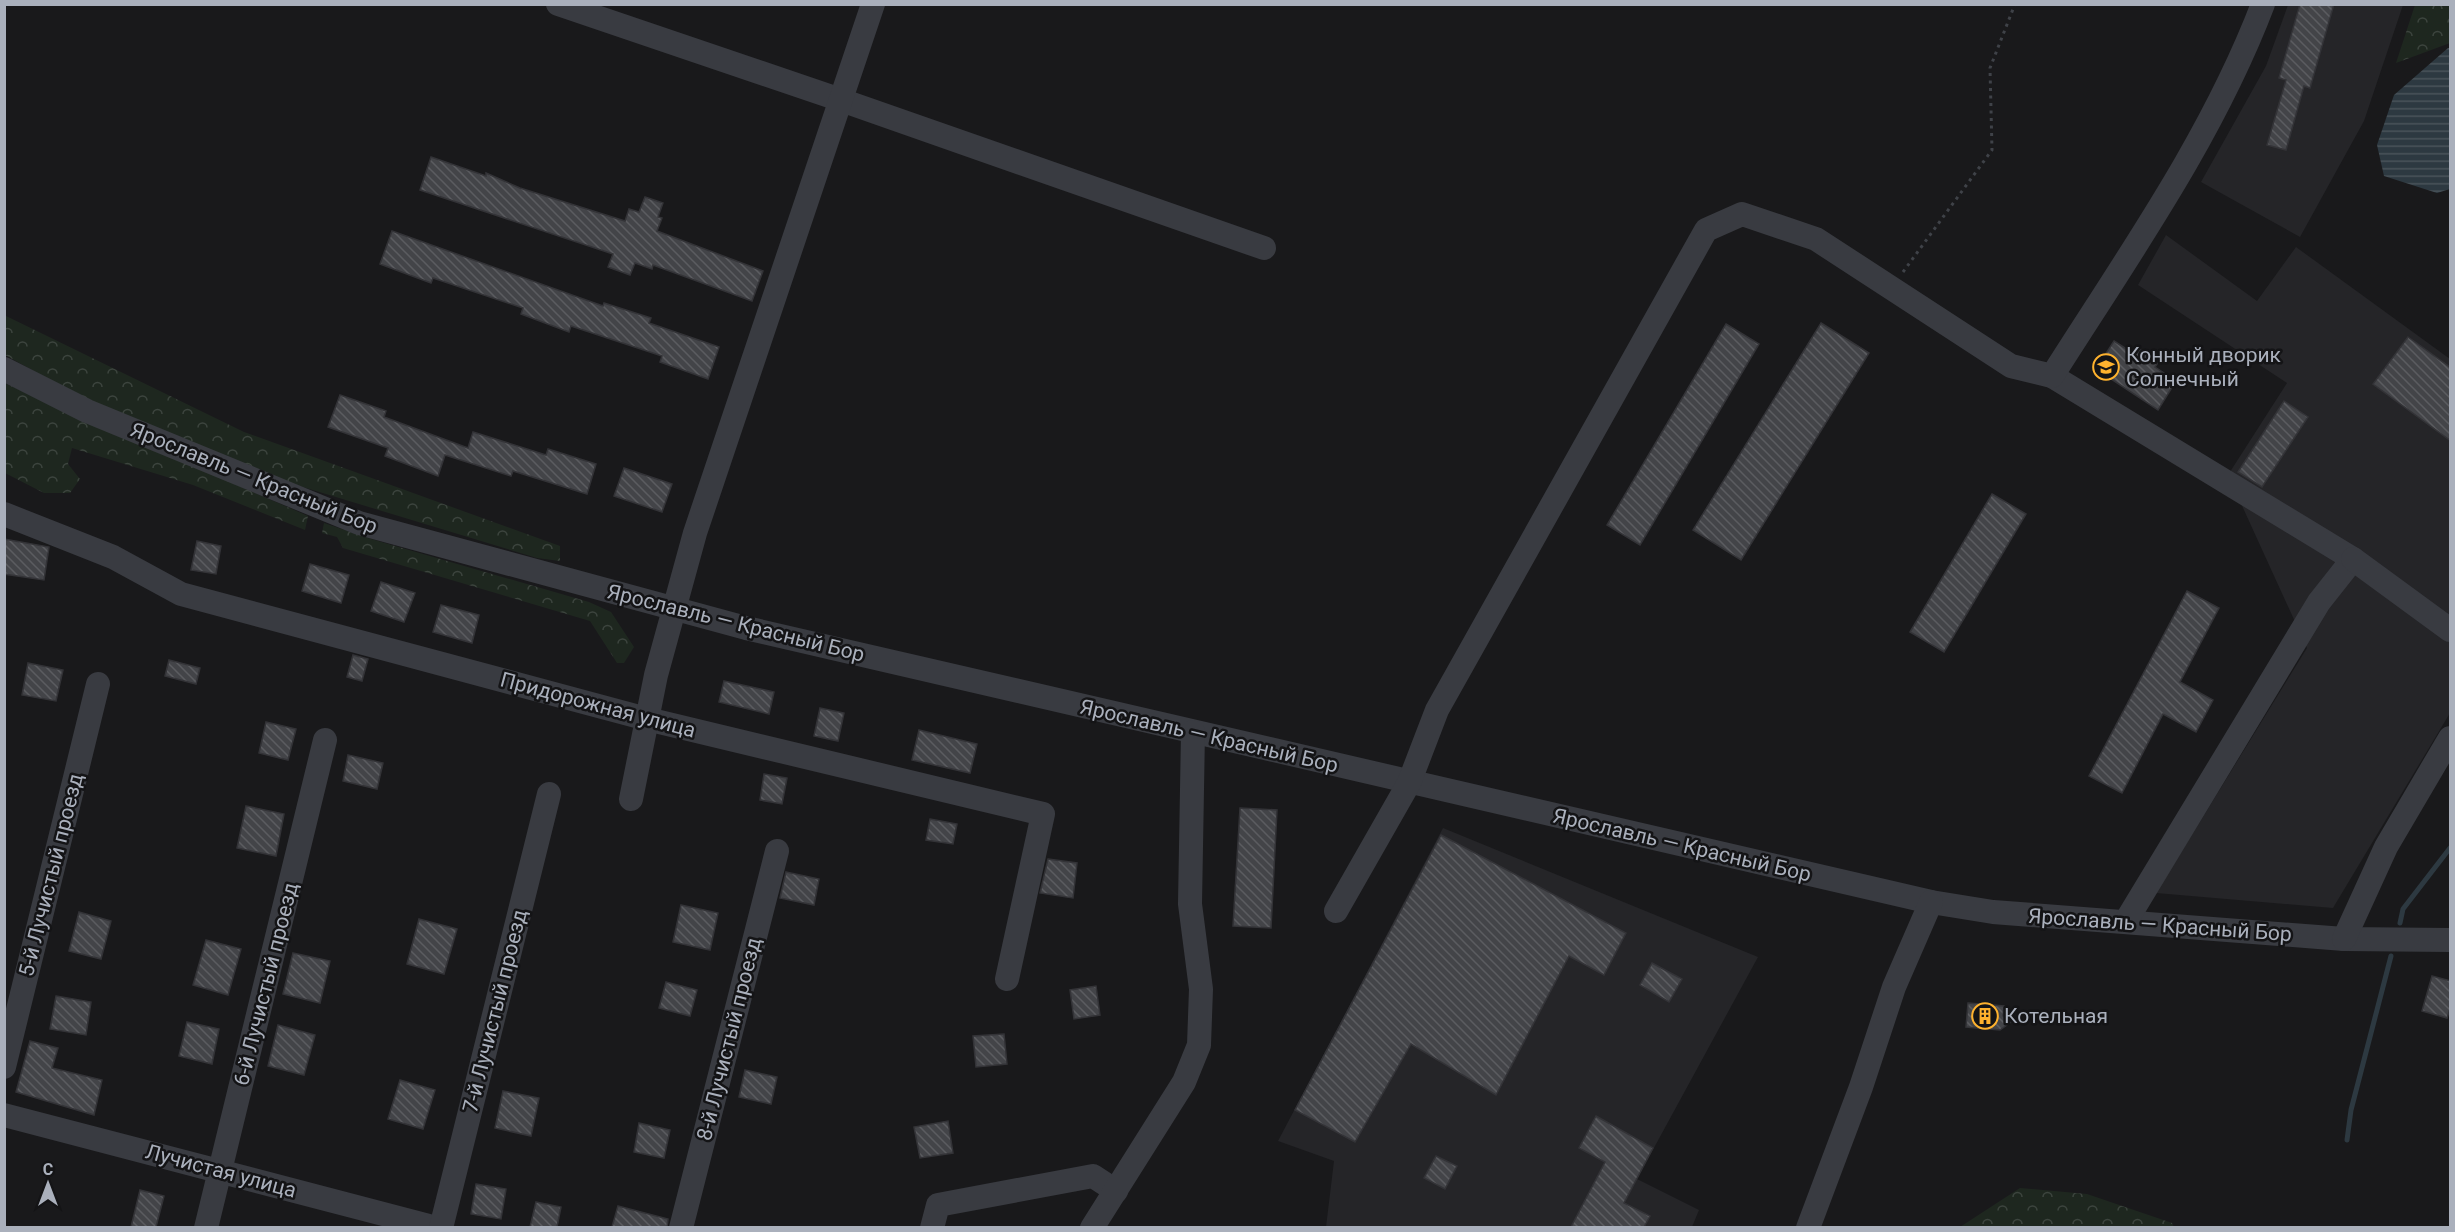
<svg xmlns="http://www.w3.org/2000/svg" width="2455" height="1232" viewBox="0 0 2455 1232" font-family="Roboto,sans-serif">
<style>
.built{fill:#252528}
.forest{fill:url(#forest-crowns)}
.water{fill:url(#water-rules)}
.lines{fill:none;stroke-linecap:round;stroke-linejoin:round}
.stream{stroke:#2d3941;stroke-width:5}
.building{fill:url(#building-back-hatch);stroke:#333337;stroke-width:1.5}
.path{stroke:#3f4248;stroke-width:3;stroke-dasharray:3 4.5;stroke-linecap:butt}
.minor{stroke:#393b41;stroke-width:24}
.labels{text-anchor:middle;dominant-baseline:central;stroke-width:5;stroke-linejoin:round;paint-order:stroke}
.poi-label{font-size:21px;fill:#aab0bc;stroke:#141416;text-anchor:start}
.street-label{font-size:21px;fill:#aab0bc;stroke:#141416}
</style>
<defs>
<pattern id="forest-crowns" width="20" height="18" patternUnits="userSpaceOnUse" patternTransform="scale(1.5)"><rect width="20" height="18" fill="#1e271f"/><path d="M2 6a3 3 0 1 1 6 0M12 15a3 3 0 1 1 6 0" fill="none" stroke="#3c443e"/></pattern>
<pattern id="water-rules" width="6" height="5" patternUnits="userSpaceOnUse" patternTransform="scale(1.5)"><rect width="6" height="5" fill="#2d3941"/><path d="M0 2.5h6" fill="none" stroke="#49535a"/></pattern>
<pattern id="building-back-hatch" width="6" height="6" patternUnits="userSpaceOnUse" patternTransform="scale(1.5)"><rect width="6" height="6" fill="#434448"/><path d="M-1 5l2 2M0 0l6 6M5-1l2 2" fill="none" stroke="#5b5c60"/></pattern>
</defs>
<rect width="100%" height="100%" fill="#19191b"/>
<g class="built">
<path d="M2288,5H2403L2364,121L2300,237L2201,182L2266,66Z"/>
<path d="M2166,235L2257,301L2296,247L2450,359V713L2333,908L2156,893L2307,648L2228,475L2287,383L2138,285Z"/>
<path d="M1443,828L1758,957L1637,1179L1699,1210L1692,1227H1326L1334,1161L1278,1141Z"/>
</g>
<g class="forest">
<path d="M2415,5H2450V43L2396,63Z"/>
<path d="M4,315L244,432L560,546V561L537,558L270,477L83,398L5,355Z"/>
<path d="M4,383L308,516L305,530L193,485L72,448L68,464L80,479L70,493H44L5,473Z"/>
<path d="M324,523L371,539L589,602L611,612L634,647L624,663H617L590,621L343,548L337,537L322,533Z"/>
<path d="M2020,1188L2087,1194L2172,1223L2174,1227H1960Z"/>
</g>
<path class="water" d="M2448,48H2450V189L2437,193L2384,176L2377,145L2394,95Z"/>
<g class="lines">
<g class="stream">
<path d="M2400,923L2403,909L2450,848"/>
<path d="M2347,1140L2351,1110L2391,956"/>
</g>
</g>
<g class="building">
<path d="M2300,4H2334L2310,88L2304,86L2286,150L2267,145L2286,80L2279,78Z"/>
<path d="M431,157L486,176V173L520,188L625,221L629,209L639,212L645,197L663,203L658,217L662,218L657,231L763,271L752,301L653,265L652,269L635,263L630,275L608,267L613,254L420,190Z"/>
<path d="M392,231L603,306L604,303L651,318L649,323L719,347L708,379L660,362L662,356L571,326L569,332L521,314L523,308L433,278L431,283L380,264Z"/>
<path d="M1821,323L1869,353L1741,560L1693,530Z"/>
<path d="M1726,324L1759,344L1640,545L1607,525Z"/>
<path d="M2408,337L2451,368V441L2373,384Z"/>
<path d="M2114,341L2134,354L2138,348L2159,361L2155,367L2176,381L2158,410L2096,369Z"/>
<path d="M340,395L386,411L384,417L468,448L473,432L546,455L548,449L596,464L587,494L513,471L511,476L445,455L438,476L385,456L388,448L328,427Z"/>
<path d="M2284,401L2308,417L2262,487L2238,472Z"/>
<path d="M624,468L672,484L662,512L614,496Z"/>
<path d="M1992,494L2026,514L1944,652L1910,632Z"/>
<path d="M4,539L49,547L44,580L4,574Z"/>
<path d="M197,541L221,546L216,574L191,570Z"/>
<path d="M310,564L349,575L341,603L302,591Z"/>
<path d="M381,582L415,593L404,622L371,611Z"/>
<path d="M2187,591L2219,608L2180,682L2213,700L2196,732L2163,714L2122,793L2089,776Z"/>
<path d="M441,605L479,615L472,643L433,632Z"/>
<path d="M353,655L368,659L362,681L347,677Z"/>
<path d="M169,660L200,668L196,684L165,676Z"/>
<path d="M28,663L63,670L56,701L22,695Z"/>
<path d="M724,681L774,692L769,714L719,702Z"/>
<path d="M820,708L844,713L838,741L814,736Z"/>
<path d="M266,722L296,729L288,760L259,753Z"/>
<path d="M919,730L977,744L970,773L912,760Z"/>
<path d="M348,755L383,763L377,789L343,781Z"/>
<path d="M764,774L787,778L782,804L760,800Z"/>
<path d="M246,806L284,814L276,856L237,848Z"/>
<path d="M1240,808L1277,810L1271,928L1233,926Z"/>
<path d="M930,819L957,824L953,844L926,840Z"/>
<path d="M1441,835L1626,933L1604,975L1569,956L1496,1095L1411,1044L1355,1142L1295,1110Z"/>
<path d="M1048,859L1077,863L1073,898L1040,893Z"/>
<path d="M786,872L819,879L814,905L780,898Z"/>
<path d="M681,905L718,913L710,950L673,942Z"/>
<path d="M79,912L111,921L101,959L69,951Z"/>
<path d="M419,919L457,929L444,974L407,964Z"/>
<path d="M206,940L241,949L228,995L193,985Z"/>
<path d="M293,953L330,961L320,1003L283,994Z"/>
<path d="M1652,963L1682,979L1669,1002L1640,985Z"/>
<path d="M2432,976L2451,981V1006L2447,1018L2422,1011Z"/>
<path d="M666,982L697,990L690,1016L659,1008Z"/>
<path d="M1096,986L1100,1015L1074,1019L1070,990Z"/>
<path d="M56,996L91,1002L86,1035L50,1029Z"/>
<path d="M1968,1003L2004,1006L2003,1016L2011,1022L2000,1030L1966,1027Z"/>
<path d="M187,1022L219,1029L212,1064L179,1056Z"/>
<path d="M278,1025L315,1035L304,1075L268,1066Z"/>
<path d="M1004,1034L1007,1064L976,1067L973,1036Z"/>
<path d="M30,1041L58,1048L52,1068L102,1080L94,1115L16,1092Z"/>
<path d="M745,1070L777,1077L771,1104L739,1097Z"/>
<path d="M400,1080L435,1090L423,1129L388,1119Z"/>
<path d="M503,1091L539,1098L531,1136L495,1128Z"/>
<path d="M1596,1116L1653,1148L1624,1203L1650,1216L1644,1227H1571L1605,1162L1579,1148Z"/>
<path d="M948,1121L953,1153L920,1158L914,1127Z"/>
<path d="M639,1123L670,1130L664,1158L634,1152Z"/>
<path d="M1436,1156L1457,1166L1445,1189L1424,1178Z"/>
<path d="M476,1184L506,1189L501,1219L471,1214Z"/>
<path d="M140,1190L164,1196L156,1227H131Z"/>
<path d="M536,1202L561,1207L557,1227H530Z"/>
<path d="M618,1206L668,1219L667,1227H612Z"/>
</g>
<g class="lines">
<path class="path" d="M1903,272L1992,150L1990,68L2015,4"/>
<g class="minor">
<path d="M558,4L841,100L1264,248"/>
<path d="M4,369L87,411L359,523L746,628L1931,902L1993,912L2344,939L2450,940"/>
<path d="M2052,376L2353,559L2319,602L2126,921"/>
<path d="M4,514L113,557L181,594L647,719L1043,814L1007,979"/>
<path d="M2353,559L2450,630"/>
<path d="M631,799L656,675L695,533L873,4"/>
<path d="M1336,911L1409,783L1437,710L1706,230L1742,214L1816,239L2011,366L2052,376C2128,256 2212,138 2263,4"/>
<path d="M2344,939L2386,847L2450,738"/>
<path d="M4,1067L98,684"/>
<path d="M4,1115L437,1228"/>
<path d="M206,1228L325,740"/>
<path d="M441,1228L549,794"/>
<path d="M681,1228L777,851"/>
<path d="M932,1228L938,1205L1093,1176L1116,1191"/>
<path d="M1092,1228L1184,1082L1199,1045L1201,989L1190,904L1193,732"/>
<path d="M1808,1228L1861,1087L1894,987L1931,902"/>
</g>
</g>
<defs>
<g id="school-ring" transform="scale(1.35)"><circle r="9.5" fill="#141416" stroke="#feb22e" stroke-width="1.5"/><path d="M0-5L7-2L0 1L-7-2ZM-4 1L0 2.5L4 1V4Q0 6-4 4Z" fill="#feb22e"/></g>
<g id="building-ring" transform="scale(1.35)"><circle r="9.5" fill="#141416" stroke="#feb22e" stroke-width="1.5"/><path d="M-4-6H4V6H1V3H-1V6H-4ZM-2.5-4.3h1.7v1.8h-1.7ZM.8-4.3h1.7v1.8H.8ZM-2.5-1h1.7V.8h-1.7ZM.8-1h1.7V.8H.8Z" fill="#feb22e"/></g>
</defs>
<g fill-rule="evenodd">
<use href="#school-ring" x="2106" y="367"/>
<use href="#building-ring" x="1985" y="1016"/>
</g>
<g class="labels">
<g class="poi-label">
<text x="2126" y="355">Конный дворик<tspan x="2126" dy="24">Солнечный</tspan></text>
<text x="2004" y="1016">Котельная</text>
</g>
<g class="street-label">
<text transform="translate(254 478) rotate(22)">Ярославль — Красный Бор</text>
<text transform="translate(736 623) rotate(14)">Ярославль — Красный Бор</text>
<text transform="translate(598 705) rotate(15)">Придорожная улица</text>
<text transform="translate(1209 736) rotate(13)">Ярославль — Красный Бор</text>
<text transform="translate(1682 845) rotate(13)">Ярославль — Красный Бор</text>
<text transform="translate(51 875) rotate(-76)">5-й Лучистый проезд</text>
<text transform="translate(2160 925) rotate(4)">Ярославль — Красный Бор</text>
<text transform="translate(266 984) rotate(-76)">6-й Лучистый проезд</text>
<text transform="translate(495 1011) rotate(-76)">7-й Лучистый проезд</text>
<text transform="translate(729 1039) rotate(-76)">8-й Лучистый проезд</text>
<text transform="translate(221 1171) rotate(15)">Лучистая улица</text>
</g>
</g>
<rect width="2455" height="1232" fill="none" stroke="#aab0bc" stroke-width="12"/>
<g transform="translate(48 1184)" stroke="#141416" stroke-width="4.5" paint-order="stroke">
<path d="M0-4.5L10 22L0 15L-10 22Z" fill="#aab0bc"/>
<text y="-9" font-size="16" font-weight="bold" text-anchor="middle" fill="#aab0bc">С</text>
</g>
</svg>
